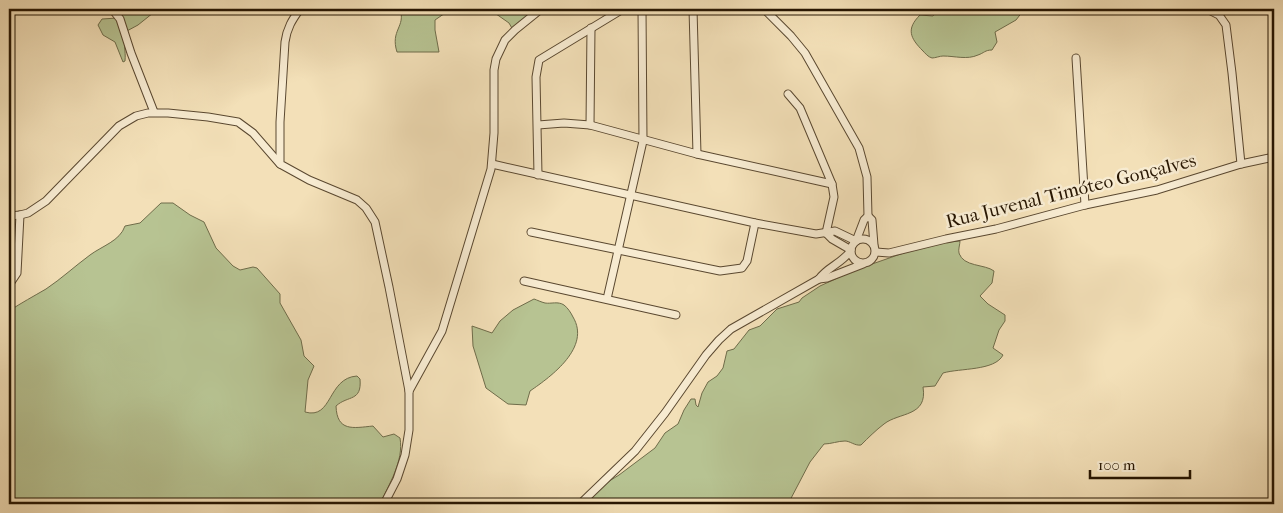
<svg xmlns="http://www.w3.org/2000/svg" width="1283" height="513" viewBox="0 0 1283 513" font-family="'IM FELL French Canon',serif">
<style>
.green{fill:#b7c392;stroke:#6f6c4a}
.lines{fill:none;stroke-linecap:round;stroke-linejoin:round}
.minor-casing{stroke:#5a4830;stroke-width:9}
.minor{stroke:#f7ebd1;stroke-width:7}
.labels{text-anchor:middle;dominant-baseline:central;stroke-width:5;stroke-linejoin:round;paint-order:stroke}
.street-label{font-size:19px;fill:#271602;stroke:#f7ebd1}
</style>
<rect width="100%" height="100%" fill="#f3e0b8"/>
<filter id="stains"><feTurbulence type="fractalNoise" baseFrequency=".004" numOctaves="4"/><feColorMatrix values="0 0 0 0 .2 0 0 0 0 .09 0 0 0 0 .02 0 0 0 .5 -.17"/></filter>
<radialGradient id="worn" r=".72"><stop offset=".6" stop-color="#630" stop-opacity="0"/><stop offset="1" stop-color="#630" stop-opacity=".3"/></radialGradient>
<g class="green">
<path d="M109,9H158L138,25L125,32C123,42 126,51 125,61L123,62L115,42L103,35L98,25L102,19L117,18Z"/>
<path d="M400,9H451L435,20V30L439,52H397C390,30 406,27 400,9Z"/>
<path d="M489,9H536L513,30L509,23Z"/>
<path d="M938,9H1023V11L1016,20L995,32L997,42L992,50C985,50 984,53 978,55C967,60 955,56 943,56C940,56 935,58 932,58C928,57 925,53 923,51C910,38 906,29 920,15L933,16Z"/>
<path d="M161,203H173L190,215L204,222L216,248L233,266L240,270L253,267L257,268L280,294V303L301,340L304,356L314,366L308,380L305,412C333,420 327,378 357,376L360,379C362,402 348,395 336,406C337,432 353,428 373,426L383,437L394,434L400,438C404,461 389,484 380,504H9V481L11,480C14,467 17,446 9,434V311C21,303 34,296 46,289C61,279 75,266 90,255C102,246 120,241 125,226L140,223Z"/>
<path d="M960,241C960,244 958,250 959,253C963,267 985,264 994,271L992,283L980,296L988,304L1005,315V321L999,330L993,348L1003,355C995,371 960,368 943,373L935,386L923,387C928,417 899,412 884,424C876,430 868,438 861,445C855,446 850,441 845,441C838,441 831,444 824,444L810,462L788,504H588L591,497L606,483L619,475L655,448L665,433L678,424L684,410L691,399H695L696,405L698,407L702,393L708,382L717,376L723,368L727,351L734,349L749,330L760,326L777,309L799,302L802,298L820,286L855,270L915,249L938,243Z"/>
<path d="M534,299C537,300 541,302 545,303C551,304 558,301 564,305C568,308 571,313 573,317C591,347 552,376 530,391L526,405L508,404L486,388L473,346L472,326L492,333L500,321L513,310Z"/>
</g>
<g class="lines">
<g class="minor-casing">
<g id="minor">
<path d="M112,9L120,19L131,53L154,112"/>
<path d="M300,9C292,20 287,28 285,42L280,122V164L309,180L357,200L366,208L375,222L389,287L409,391"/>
<path d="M693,9L697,154"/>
<path d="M1207,9L1219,15L1226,25L1232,73L1241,164"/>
<path d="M1076,58L1085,205"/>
<path d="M788,94L800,108L832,184L834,197L826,233"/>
<path d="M538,125L564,123L590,125L697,154L832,184"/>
<path d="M590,125L591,28"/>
<path d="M492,164L755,223L816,234L835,231L856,241L864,220L868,216L867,177L859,148L805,53L791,36L764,9"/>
<path d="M538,175L536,77L539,60L623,9"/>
<path d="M9,216L20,215L28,213L46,201L119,126L136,116L148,113H168L208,117L238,122L253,133L280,164"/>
<path d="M868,216L872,220L874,245"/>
<path d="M531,232L720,271L742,268L747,261L755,223"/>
<circle cx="863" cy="251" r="12"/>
<path d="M876,252L889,253L946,239L996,229L1085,205L1157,190L1241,164L1274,157"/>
<path d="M819,279L827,278L863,264"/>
<path d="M524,281L676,315"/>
<path d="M9,285L17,273L20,215"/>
<path d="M607,299L643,141L642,9"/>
<path d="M384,504L397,479L405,455L409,430V391L442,331L491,169L494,133V70L496,59L505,40L515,30L541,9"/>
<path d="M580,504L635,451L665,413L706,355L719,340L731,329L819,279C827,267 843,263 851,250L832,239L826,233"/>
</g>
</g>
<use href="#minor" class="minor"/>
</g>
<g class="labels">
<g class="street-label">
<text transform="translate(1071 191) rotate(-14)">Rua Juvenal Timóteo Gonçalves</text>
</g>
</g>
<rect width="1283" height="513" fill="none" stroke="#f3e0b8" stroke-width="30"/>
<rect x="10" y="10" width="1263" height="493" fill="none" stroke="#271602" stroke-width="2.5"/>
<rect x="15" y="15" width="1253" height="483" fill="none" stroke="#271602"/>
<path d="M1090 470v8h100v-8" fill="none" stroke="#271602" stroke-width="2.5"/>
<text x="1098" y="470" font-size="15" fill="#271602" stroke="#f7ebd1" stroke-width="4" paint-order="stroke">100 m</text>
<rect width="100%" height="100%" filter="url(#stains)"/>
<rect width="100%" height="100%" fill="url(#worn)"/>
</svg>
